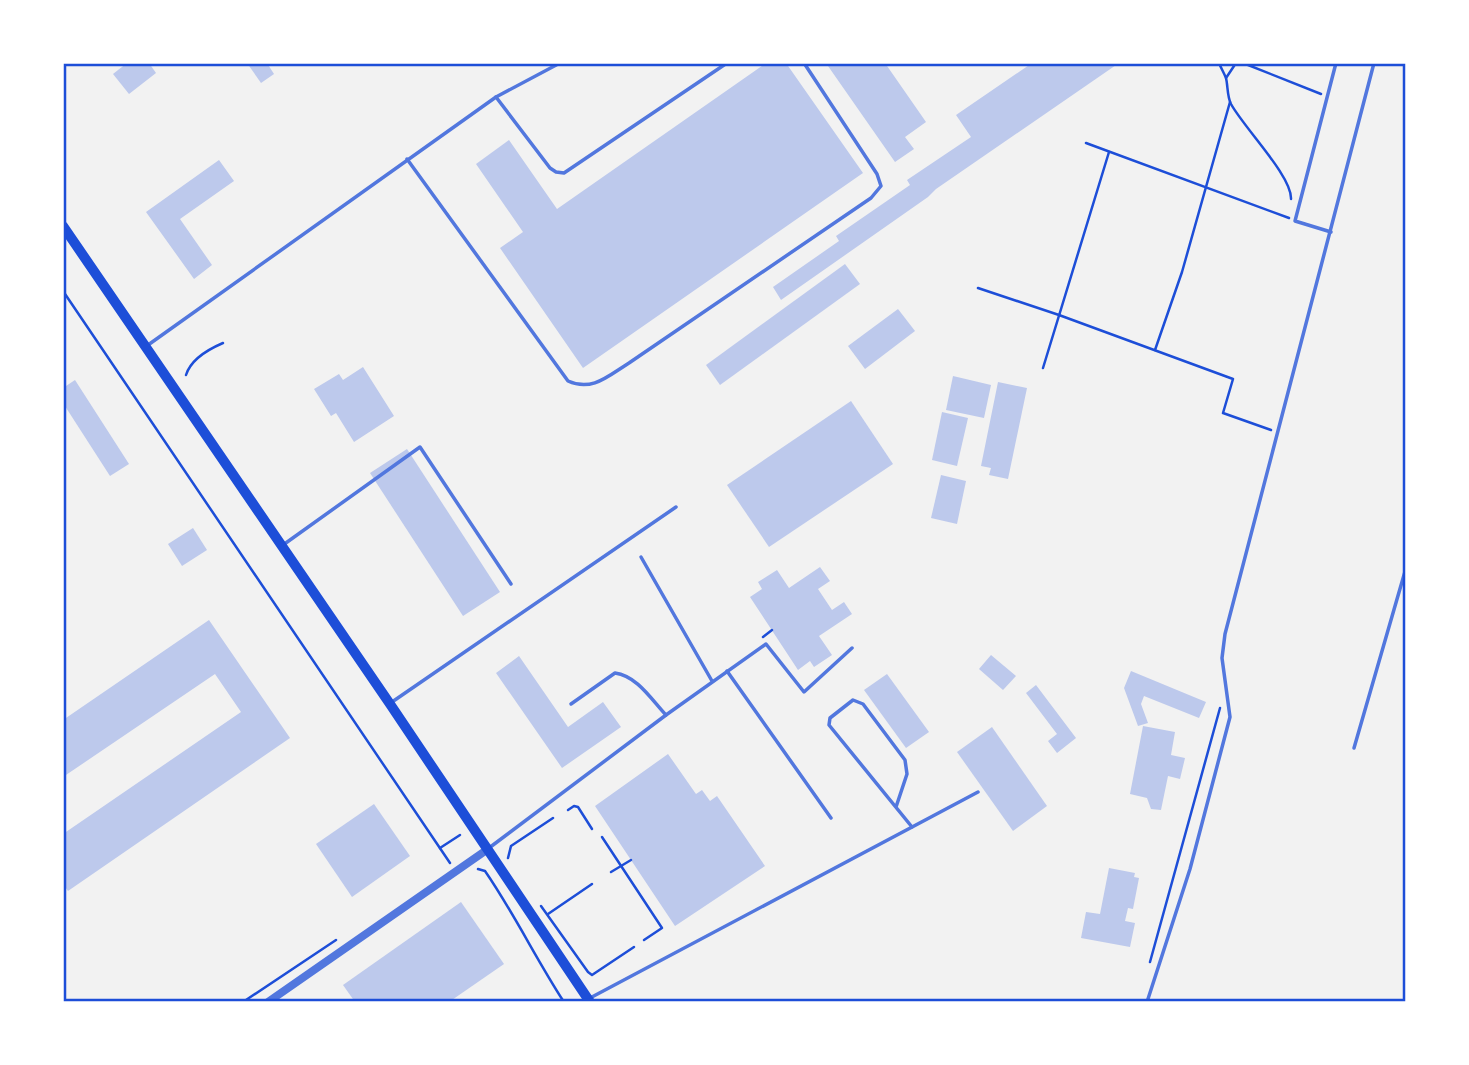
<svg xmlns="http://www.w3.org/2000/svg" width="1469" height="1065" viewBox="0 0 1469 1065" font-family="'PT Serif',serif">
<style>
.building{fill:#bdc9ec}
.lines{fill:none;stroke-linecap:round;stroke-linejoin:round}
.path{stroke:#1d4ed8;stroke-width:2.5}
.service{stroke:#5277de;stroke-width:3.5}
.tertiary{stroke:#5277de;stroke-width:8}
.secondary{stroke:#1d4ed8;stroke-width:10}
.neatline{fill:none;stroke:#1d4ed8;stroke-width:2.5}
</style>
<rect width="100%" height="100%" fill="#f2f2f2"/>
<g class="building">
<path d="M127,63H149L156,73L129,94L113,74Z"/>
<path d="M247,63H267L274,74L261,83Z"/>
<path d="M766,63H786L863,173L583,368L500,248L523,232L476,164L509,140L557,209Z"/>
<path d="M832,63H885L926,122L905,137L914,149L895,162L828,66Z"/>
<path d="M1032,63H1119L936,189L928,197L781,300L773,287L839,241L836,236L910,185L907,180L971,137L956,115Z"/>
<path d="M219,160L234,181L180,219L212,265L194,279L146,212Z"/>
<path d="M845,264L860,284L720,385L706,365Z"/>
<path d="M898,309L915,331L865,369L848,346Z"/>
<path d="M363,367L394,416L354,442L336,413L331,416L314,389L339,374L343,380Z"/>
<path d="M953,376L991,385L984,418L946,410Z"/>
<path d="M75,380L129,464L110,476L63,403V388Z"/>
<path d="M998,382L1027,388L1008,479L989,475L991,468L981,466Z"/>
<path d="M851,401L893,464L769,547L727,485Z"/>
<path d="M942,412L968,418L957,466L932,460Z"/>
<path d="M407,449L500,592L463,616L370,473Z"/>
<path d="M941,475L966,481L957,524L931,518Z"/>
<path d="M193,528L207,550L182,566L168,544Z"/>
<path d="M820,567L830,581L818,589L832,610L844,602L852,614L819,636L832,655L814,667L810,661L798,670L750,597L762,589L758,582L777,570L789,588Z"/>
<path d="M209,620L290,738L68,891L63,884V834L241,712L215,674L63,777V720Z"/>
<path d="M991,655L1016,676L1003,690L979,669Z"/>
<path d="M519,656L568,727L603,702L621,727L562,768L496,673Z"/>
<path d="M1131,671L1206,702L1199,718L1144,696L1141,704L1148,723L1138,726L1124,688Z"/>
<path d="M887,674L929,732L906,748L864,690Z"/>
<path d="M1036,685L1076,738L1057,753L1048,741L1057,734L1026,693Z"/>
<path d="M1143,726L1175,732L1171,755L1185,758L1180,779L1168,776L1161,810L1151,809L1147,798L1130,794Z"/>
<path d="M992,727L1047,806L1013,831L957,752Z"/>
<path d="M668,754L696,794L702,790L710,801L717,796L765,866L675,926L595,806Z"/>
<path d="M374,804L410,856L352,897L316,844Z"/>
<path d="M1109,868L1135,873L1134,877L1139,878L1133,909L1128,908L1125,921L1135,923L1130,947L1081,938L1086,912L1100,914Z"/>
<path d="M461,902L504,964L449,1002H355L343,985Z"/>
</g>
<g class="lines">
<g class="path">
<path d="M1219,63C1221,68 1224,73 1226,78C1228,86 1227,96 1231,104C1244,128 1292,176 1291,199"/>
<path d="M1243,63L1321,94"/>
<path d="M1226,78L1236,63"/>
<path d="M1086,143L1289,218"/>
<path d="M978,288L1059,315L1233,379L1223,413L1271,430"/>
<path d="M63,291L450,863"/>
<path d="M1155,350L1182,272L1230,102"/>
<path d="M1043,368L1109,152"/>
<path d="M186,375C191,359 209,349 223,343"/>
<path d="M763,637L772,630"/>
<path d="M568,810L574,806L578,807L592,829"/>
<path d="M602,837L662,928L644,940"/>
<path d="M440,848L460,835"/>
<path d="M508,858L511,846L553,818"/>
<path d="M478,869L485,871C514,913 536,959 564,1002"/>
<path d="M611,872L631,860"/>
<path d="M541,906L588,972L592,975L634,947"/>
<path d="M548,914L592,884"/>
<path d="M1150,962L1220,708"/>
<path d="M243,1002L336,940"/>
</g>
<g class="service">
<path d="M496,97L550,168L556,172L564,173L727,63"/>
<path d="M407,159L568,381C592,392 608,376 629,363L871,198L881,186L877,174L804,63"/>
<path d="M1331,232L1295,221L1336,63"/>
<path d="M148,345L496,97L560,63"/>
<path d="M283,545L420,447L511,584"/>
<path d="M641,557L712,681"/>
<path d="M727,671L831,818"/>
<path d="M392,702L676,507"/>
<path d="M571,704L615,673C637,676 651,699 666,715"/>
<path d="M1354,748L1406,568"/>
<path d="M896,807L907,774L905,760L863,704L853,700L830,718L829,725L912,827"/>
<path d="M489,848L666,715L766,644L804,692L852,648"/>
<path d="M590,998L978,792"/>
<path d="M1147,1002L1190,869L1230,717L1222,658L1225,634L1374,63"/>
</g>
<path class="tertiary" d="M268,1002L488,849"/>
<path class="secondary" d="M63,226L390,704L590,1002"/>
</g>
<rect width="1469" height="1065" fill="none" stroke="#ffffff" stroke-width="130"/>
<rect x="65" y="65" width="1339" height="935" class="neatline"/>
</svg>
